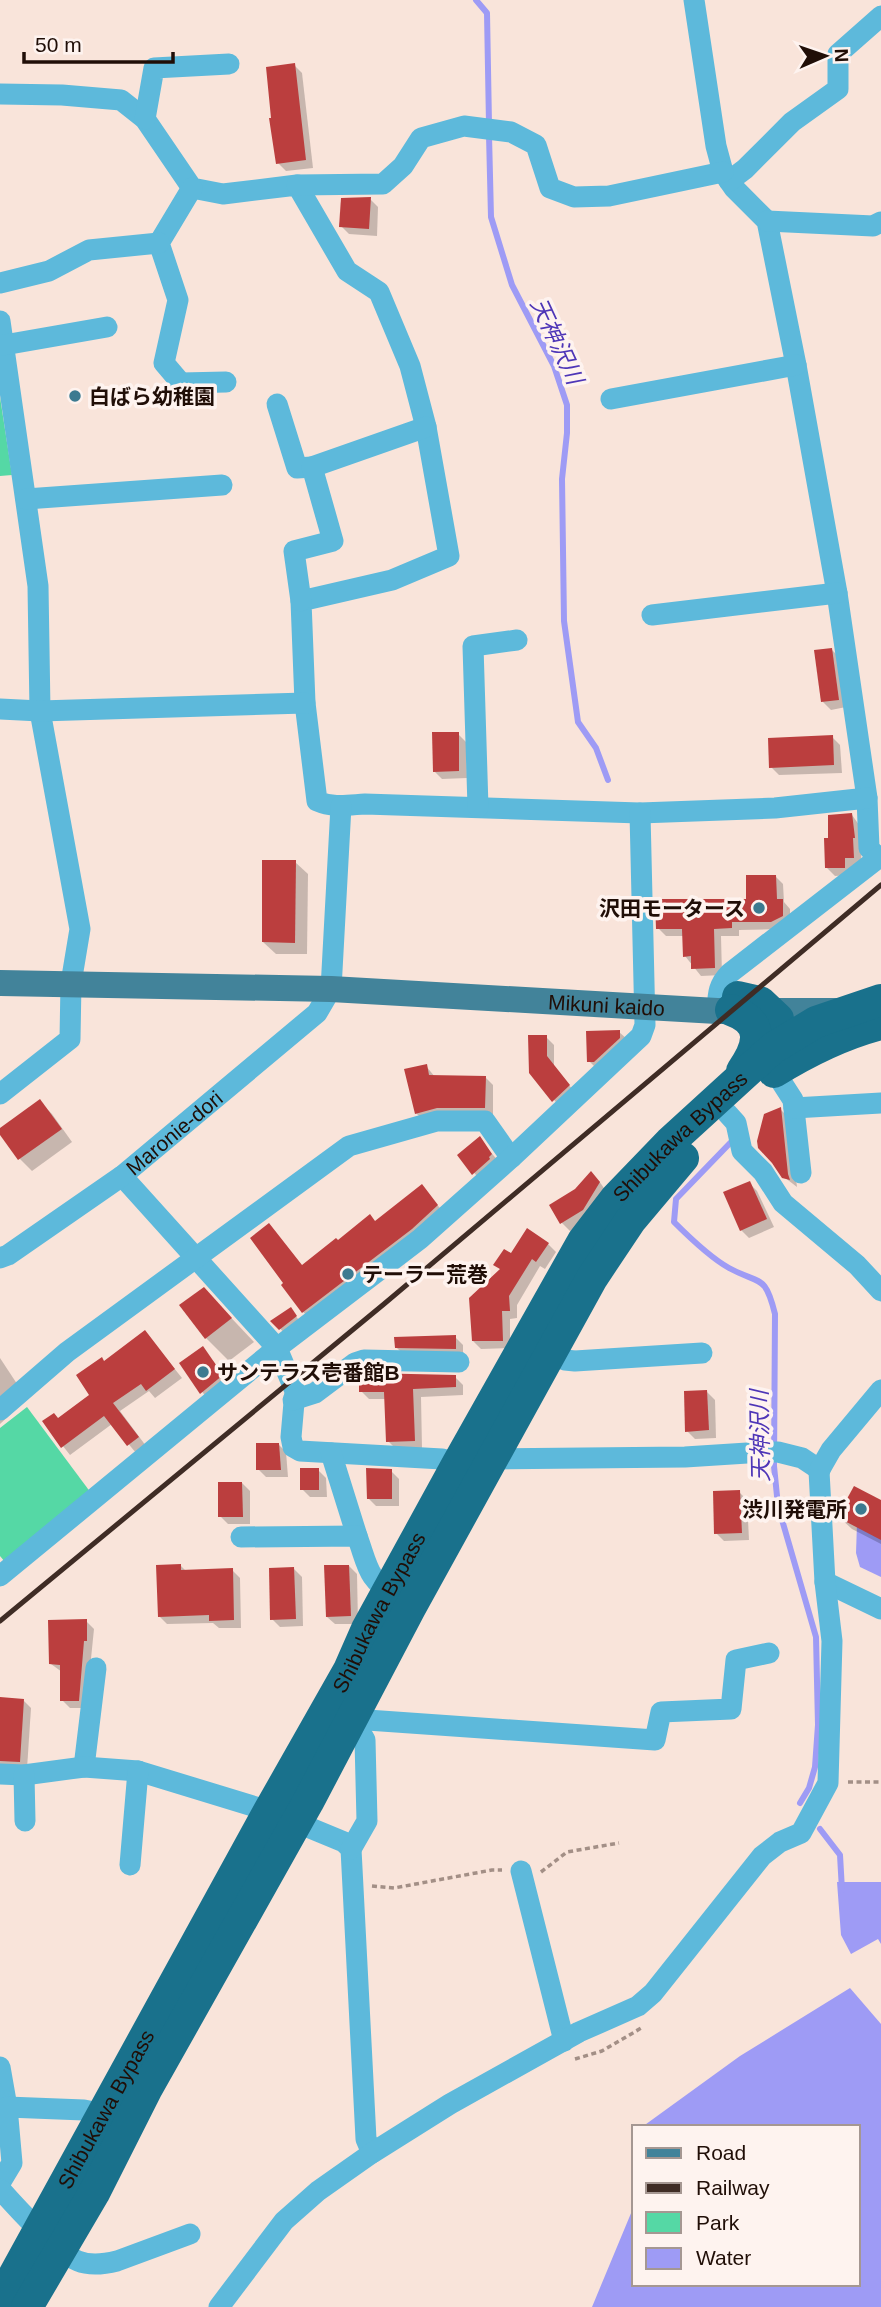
<svg xmlns="http://www.w3.org/2000/svg" width="881" height="2307" viewBox="0 0 881 2307" font-family="Arial,'Noto Sans JP',sans-serif">
<style>
.green{fill:#55d8a5}
.water{fill:#9e9bf5}
.shadow{fill:#0003}
.lines{fill:none;stroke-linecap:round;stroke-linejoin:round}
.stream{stroke:#9e9bf5;stroke-width:6}
.building{fill:#bb3e3e}
.path{stroke:#a38f86;stroke-width:3.5;stroke-dasharray:5 3.5;stroke-linecap:butt}
.minor{stroke:#5db9db;stroke-width:21}
.major{stroke:#42839a;stroke-width:26}
.highway{stroke:#19718c;stroke-width:32}
.rail{stroke:#3f2c25;stroke-width:5}
.poi-dot{fill:#3c7a90;stroke:#fef3ef;stroke-width:2.5}
.labels{text-anchor:middle;dominant-baseline:central;stroke-width:7;stroke-linejoin:round;paint-order:stroke}
.poi-label{font-size:21px;font-weight:bold;fill:#200e07;stroke:#fef3ef;text-anchor:start}
.street-label{font-size:21px;fill:#200e07;stroke:#fef3ef}
.water-label{font-size:23px;font-style:italic;fill:#4e36b7;stroke:#fef3ef}
</style>
<rect width="100%" height="100%" fill="#f9e4da"/>
<g class="green">
<path d="M0,397L12,475L0,476Z"/>
<path d="M27,1407L91,1493L5,1562L0,1556V1428Z"/>
</g>
<g class="water">
<path d="M857,1524L881,1536V1577L860,1567L856,1553Z"/>
<path d="M837,1882H881V1944L878,1939L851,1954L841,1935Z"/>
<path d="M850,1988L881,2024V2307H592L634,2206V2284H858V2127H642L740,2056Z"/>
</g>
<g class="shadow">
<path d="M294,65L302,73L313,168L286,171L278,163Z"/>
<path d="M370,199L378,207L377,236L349,234L341,226Z"/>
<path d="M831,649L839,657L846,707L831,710L823,702Z"/>
<path d="M458,734L466,742L467,778L442,779L434,771Z"/>
<path d="M832,737L840,745L842,773L779,775L771,767Z"/>
<path d="M852,815L862,829L861,865H852V875L835,876L827,868Z"/>
<path d="M295,862L308,874L307,954H276L263,942Z"/>
<path d="M775,876L783,884L784,902L790,909V923L780,929L739,930V936H721L722,975L701,976L685,956L684,936H666L658,928L748,901Z"/>
<path d="M619,1032L627,1039L597,1069L589,1061Z"/>
<path d="M546,1037L554,1045V1066L576,1094L561,1108L531,1073Z"/>
<path d="M426,1066L435,1077H485L493,1085V1115L424,1121L416,1113Z"/>
<path d="M40,1102L52,1114L72,1142L32,1171L20,1159L0,1131Z"/>
<path d="M780,1109L788,1117L797,1187L784,1177Z"/>
<path d="M480,1139L503,1167L486,1186L459,1156Z"/>
<path d="M599,1181L606,1191L590,1218L570,1231L562,1223L551,1205Z"/>
<path d="M749,1183L757,1191L774,1227L749,1238L741,1230Z"/>
<path d="M422,1187L445,1214L311,1319L303,1312L286,1283L269,1225L303,1267L338,1242L376,1222Z"/>
<path d="M548,1244L556,1252L545,1269L540,1266L517,1305V1318L510,1319V1348L481,1349L473,1341L501,1270L496,1265L511,1256Z"/>
<path d="M204,1289L254,1342L229,1361L206,1338Z"/>
<path d="M290,1309L303,1325L288,1337L273,1321Z"/>
<path d="M145,1332L182,1378L155,1398L149,1391L120,1411L146,1446L136,1453L112,1424L70,1455L44,1422L58,1420L92,1395L105,1362Z"/>
<path d="M455,1337L463,1345V1356L404,1355L396,1347Z"/>
<path d="M203,1348L230,1384L209,1401L181,1363Z"/>
<path d="M0,1358L27,1399L0,1424Z"/>
<path d="M455,1377L463,1385V1395L421,1397L422,1448L396,1449L388,1441L386,1399H369L361,1391Z"/>
<path d="M707,1392L715,1400L716,1438L695,1439L687,1431Z"/>
<path d="M278,1444L286,1452L288,1477H266L258,1469Z"/>
<path d="M318,1470L326,1478L327,1497H310L302,1489Z"/>
<path d="M391,1471L399,1479V1506H376L368,1498Z"/>
<path d="M242,1483L250,1491V1524H228L220,1516Z"/>
<path d="M739,1492L747,1500L749,1540L724,1541L716,1533Z"/>
<path d="M881,1502V1544L852,1529L839,1517Z"/>
<path d="M181,1566L186,1571L232,1570L240,1578L241,1628H219L213,1623L167,1624L159,1616Z"/>
<path d="M349,1566L357,1574L358,1624H335L327,1617Z"/>
<path d="M294,1569L302,1577L303,1626L280,1627L272,1619Z"/>
<path d="M86,1621L94,1629L86,1708H70L62,1700V1672L51,1664Z"/>
<path d="M0,1698L23,1700L31,1708L27,1769L0,1765Z"/>
</g>
<g class="lines">
<g class="stream">
<path d="M476,0L487,13L489,124"/>
<path d="M489,135L491,217L512,285L554,366L567,405V433L562,479L564,621L578,722L596,748L608,780"/>
<path d="M733,1140L676,1199L674,1222C689,1237 711,1258 729,1268C760,1285 765,1273 775,1314L774,1466L778,1506L816,1637L818,1725L815,1767L809,1788L800,1803"/>
<path d="M820,1829L840,1855L842,1890"/>
</g>
</g>
<g class="building">
<path d="M295,63L306,160L276,164L269,118H271L266,67Z"/>
<path d="M371,197L369,229L339,227L341,198Z"/>
<path d="M832,648L839,700L821,702L814,650Z"/>
<path d="M432,732H459V771L433,772Z"/>
<path d="M833,735L834,765L769,768L768,738Z"/>
<path d="M852,813L855,838H853L854,858H845V868H825L824,838H828V815Z"/>
<path d="M262,860H296L295,943L262,942Z"/>
<path d="M746,875H776L777,899H783V916L771,922H732V928L714,929L715,968L691,969V956L683,957L682,929H656L655,899H746Z"/>
<path d="M620,1030V1038L594,1062H587L586,1031Z"/>
<path d="M528,1035H547V1056L570,1085L552,1102L529,1073Z"/>
<path d="M427,1064L429,1075L486,1076L485,1108H437L415,1114L404,1069Z"/>
<path d="M40,1099L62,1129L18,1160L0,1135V1128Z"/>
<path d="M781,1107L788,1174L790,1180L782,1178L772,1163L758,1148L757,1141L764,1114Z"/>
<path d="M480,1136L492,1154L489,1157L490,1159L472,1175L457,1155Z"/>
<path d="M591,1171L600,1182L583,1210L560,1224L549,1205L575,1189Z"/>
<path d="M750,1181L767,1219L740,1231L723,1192Z"/>
<path d="M422,1184L438,1205L412,1229L302,1313L281,1285L283,1283L250,1238L269,1223L302,1265L336,1238L338,1240L370,1214L375,1221Z"/>
<path d="M527,1228L549,1243L536,1262L532,1259L509,1296L510,1311H502L503,1341H472L469,1298L500,1269L493,1265L504,1249L511,1253Z"/>
<path d="M204,1287L232,1318L205,1339L179,1305Z"/>
<path d="M291,1307L297,1316L279,1330L270,1321Z"/>
<path d="M145,1330L175,1369L146,1391L141,1384L113,1403L139,1437L127,1446L104,1416L61,1448L42,1421L54,1413L58,1418L89,1395L76,1375L102,1357L104,1361Z"/>
<path d="M456,1335V1349L395,1348L394,1337Z"/>
<path d="M203,1346L223,1375L200,1394L179,1363Z"/>
<path d="M366,1373L456,1375V1387L413,1389L415,1441L386,1442L384,1392H359V1377Z"/>
<path d="M707,1390L709,1430L685,1432L684,1391Z"/>
<path d="M256,1443H279L281,1470H256Z"/>
<rect x="300" y="1468" width="19" height="22"/>
<path d="M366,1468L392,1469V1499H367Z"/>
<path d="M218,1482H242L243,1517H218Z"/>
<path d="M854,1486L881,1500V1540L837,1517Z"/>
<path d="M740,1490L742,1533L714,1534L713,1491Z"/>
<path d="M181,1564V1570L233,1568L234,1620L209,1621V1615L158,1617L156,1565Z"/>
<path d="M324,1565H349L351,1616L326,1617Z"/>
<path d="M294,1567L296,1619L270,1620L269,1568Z"/>
<path d="M87,1619V1641H84L79,1701H60V1665L49,1664L48,1620Z"/>
<path d="M0,1697L24,1699L20,1762L0,1761Z"/>
</g>
<g class="lines">
<g class="path">
<path d="M848,1782H881"/>
<path d="M541,1872L567,1852L619,1843"/>
<path d="M372,1886L394,1888L492,1870H502"/>
<path d="M575,2059L602,2051L643,2027"/>
</g>
<g class="minor">
<path d="M694,0L716,146L723,172L734,188L767,221L796,365L837,593L867,798L869,848L878,858"/>
<path d="M0,94L62,95L121,100L145,119L192,188L223,194L297,185L347,271L379,292L410,366L426,427L449,556L392,580L301,601L305,703L317,801C333,808 348,805 365,804L640,813L775,808L867,798"/>
<path d="M145,119L154,68L229,64"/>
<path d="M729,181L745,169L792,122L838,89V54L881,16"/>
<path d="M297,185L383,184L403,166L421,138L464,126L511,132L536,145L550,188L574,197L609,196L723,172"/>
<path d="M192,188L159,243L178,300L164,363L181,383L226,382"/>
<path d="M767,221L873,226L881,222"/>
<path d="M0,283L49,271L89,250L159,243"/>
<path d="M0,321L38,586L40,711L80,929L71,983L70,1039L0,1094"/>
<path d="M4,345L107,327"/>
<path d="M611,399L796,365"/>
<path d="M277,404L297,468L312,467"/>
<path d="M26,499L222,485"/>
<path d="M301,601L294,551L333,541L312,467L426,427"/>
<path d="M652,615L837,593"/>
<path d="M0,709L40,711L305,703"/>
<path d="M478,807L473,646L517,640"/>
<path d="M717,1011C718,994 718,985 730,973L881,856"/>
<path d="M775,1072L793,1100L801,1173"/>
<path d="M794,1108L881,1103"/>
<path d="M727,1113L736,1123L742,1151L763,1172L783,1203L857,1265L881,1291"/>
<path d="M122,1176L277,1348L295,1391L291,1437L293,1447L300,1451L442,1459L458,1463L494,1459L685,1457L763,1452H778L802,1458L820,1470"/>
<path id="s1" d="M0,1258L8,1255L122,1176L317,1013L331,989L341,806"/>
<path d="M550,1354L565,1360L575,1361L702,1353"/>
<path d="M293,1400L315,1393L355,1363L364,1360L459,1362"/>
<path d="M0,1410L67,1352L349,1146L437,1121H485L511,1158"/>
<path d="M331,1453L357,1536"/>
<path d="M241,1537L357,1536C369,1569 366,1577 397,1598"/>
<path d="M0,1576L277,1348L420,1239L511,1158L641,1036L645,1025L640,813"/>
<path d="M825,1582L881,1609"/>
<path d="M353,1719L655,1740L661,1712L731,1709L736,1660L769,1653"/>
<path d="M84,1767L96,1668"/>
<path d="M0,1774L24,1775L84,1767L138,1771L269,1811L344,1842L351,1849L366,2139L372,2153"/>
<path d="M24,1775L25,1821"/>
<path d="M351,1849L367,1821L365,1740L353,1719"/>
<path d="M130,1865L138,1771"/>
<path d="M521,1871L564,2041"/>
<path d="M0,2067L7,2107"/>
<path d="M0,2183L12,2163L7,2107L84,2110L104,2114"/>
<path d="M0,2189C16,2207 58,2253 78,2261C90,2266 105,2264 117,2261L190,2234"/>
<path d="M219,2307L284,2221L318,2191L372,2153L450,2104L579,2032L638,2006L653,1993L762,1856L780,1842L801,1833L828,1783L832,1641L825,1582L819,1471L831,1450L881,1390"/>
</g>
<path class="major" id="s2" d="M0,983L331,989L717,1011H841"/>
<g class="highway">
<path d="M738,997L760,1002L778,1019L781,1042L778,1061"/>
<path d="M731,1010C766,1023 759,1046 742,1071"/>
<path d="M774,1072C808,1051 842,1034 881,1024"/>
<path id="s3" d="M0,2301L269,1811L349,1670L367,1629L458,1463L583,1241L616,1198L670,1142L773,1048L816,1022L881,1000"/>
<path d="M27,2307L94,2193L146,2090L308,1802L410,1608L592,1278L630,1221L683,1158"/>
</g>
<path class="rail" d="M0,1621L384,1304L881,885"/>
</g>
<g class="poi-dot">
<circle cx="75" cy="396" r="7"/>
<circle cx="759" cy="908" r="7"/>
<circle cx="348" cy="1274" r="7"/>
<circle cx="203" cy="1372" r="7"/>
<circle cx="861" cy="1509" r="7"/>
</g>
<g class="labels">
<g class="poi-label">
<text x="89" y="396">白ばら幼稚園</text>
<text x="745" y="908" text-anchor="end">沢田モータース</text>
<text x="362" y="1274">テーラー荒巻</text>
<text x="217" y="1372">サンテラス壱番館B</text>
<text x="847" y="1509" text-anchor="end">渋川発電所</text>
</g>
<g class="street-label">
<text stroke="none"><textPath href="#s2" startOffset="607">Mikuni kaido</textPath></text>
<text stroke="none"><textPath href="#s1" startOffset="215">Maronie-dori</textPath></text>
<text stroke="none"><textPath href="#s3" startOffset="1353">Shibukawa Bypass</textPath></text>
<text stroke="none"><textPath href="#s3" startOffset="786">Shibukawa Bypass</textPath></text>
<text stroke="none"><textPath href="#s3" startOffset="219">Shibukawa Bypass</textPath></text>
</g>
<g class="water-label">
<text transform="translate(557 341) rotate(65)">天神沢川</text>
<text transform="translate(760 1436) rotate(-91)">天神沢川</text>
</g>
</g>
<rect x="632" y="2125" width="228" height="161" fill="#fef3ef" stroke="#a59792" stroke-width="2"/>
<rect x="646" y="2148" width="35" height="10" fill="#42839a" stroke="#a59792" stroke-width="2"/>
<text x="696" y="2160" font-size="21" fill="#200e07">Road</text>
<rect x="646" y="2183" width="35" height="10" fill="#3f2c25" stroke="#a59792" stroke-width="2"/>
<text x="696" y="2195" font-size="21" fill="#200e07">Railway</text>
<rect x="646" y="2212" width="35" height="21" fill="#55d8a5" stroke="#a59792" stroke-width="2"/>
<text x="696" y="2230" font-size="21" fill="#200e07">Park</text>
<rect x="646" y="2248" width="35" height="21" fill="#9e9bf5" stroke="#a59792" stroke-width="2"/>
<text x="696" y="2265" font-size="21" fill="#200e07">Water</text>
<g transform="translate(825 56) rotate(88)" stroke="#fef3ef" stroke-width="5" paint-order="stroke">
<path d="M0-5L12 26L0 18L-12 26Z" fill="#200e07"/>
<text y="-10" font-size="19" font-weight="bold" text-anchor="middle" fill="#200e07">N</text>
</g>
<path d="M24 52v10h149v-10" fill="none" stroke="#200e07" stroke-width="3.5"/>
<text x="35" y="52" font-size="21" fill="#200e07" stroke="#fef3ef" stroke-width="5" paint-order="stroke">50 m</text>
</svg>
